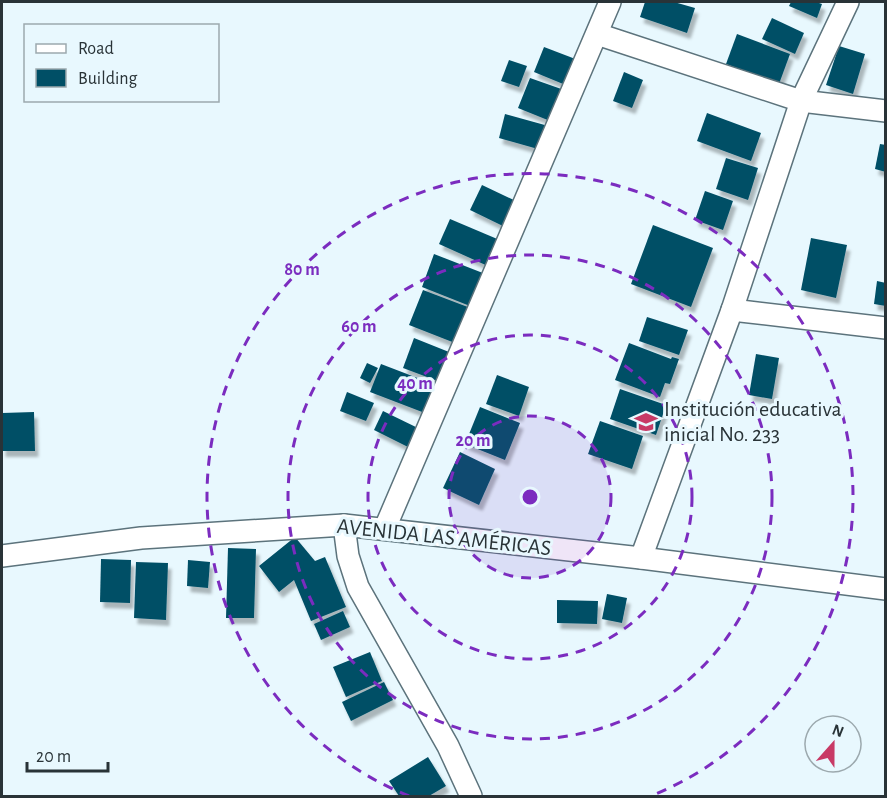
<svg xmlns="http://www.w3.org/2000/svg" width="887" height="798" viewBox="0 0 887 798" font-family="'Alegreya Sans',sans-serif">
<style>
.building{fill:#004f66;filter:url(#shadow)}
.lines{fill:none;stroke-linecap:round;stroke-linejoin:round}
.minor-casing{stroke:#5c737c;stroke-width:24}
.minor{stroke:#fff;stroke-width:21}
.ring{fill:none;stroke:#7b2cbf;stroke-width:3;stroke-dasharray:10 8}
.labels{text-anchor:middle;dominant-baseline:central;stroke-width:6;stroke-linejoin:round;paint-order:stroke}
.poi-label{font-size:22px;fill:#293337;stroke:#e8f8fe;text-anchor:start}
.street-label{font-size:22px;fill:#293337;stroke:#e8f8fe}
.centre{fill:#7b2cbf;stroke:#e8f8fe;stroke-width:3}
.ring-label{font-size:18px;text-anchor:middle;font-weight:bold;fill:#7b2cbf;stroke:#e8f8fe;stroke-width:6;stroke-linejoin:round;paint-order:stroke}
</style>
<defs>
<filter id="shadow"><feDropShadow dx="3.5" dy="6" stdDeviation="1.5" flood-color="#0004"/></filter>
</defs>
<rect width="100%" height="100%" fill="#e8f8fe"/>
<g class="building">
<path d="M645,2H674L695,8L687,33L640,17Z"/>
<path d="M791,2H816L822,4L817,18L789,6Z"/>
<path d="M772,18L804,33L795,54L762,39Z"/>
<path d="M737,34L790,54L779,84L726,64Z"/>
<path d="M839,46L865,54L853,94L826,85Z"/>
<path d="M544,47L578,60L568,86L534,72Z"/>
<path d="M509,60L527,66L519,87L501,81Z"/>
<path d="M624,72L643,80L632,108L613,101Z"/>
<path d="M530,78L567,91L555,123L518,108Z"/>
<path d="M707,113L761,133L751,161L697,141Z"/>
<path d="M505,114L552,127L545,151L499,138Z"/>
<path d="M880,144L886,145V172L875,169Z"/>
<path d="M726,158L758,168L748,200L716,189Z"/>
<path d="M482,185L518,202L505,227L470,210Z"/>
<path d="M705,191L733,201L723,230L695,220Z"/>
<path d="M450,219L502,241L490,267L439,244Z"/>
<path d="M653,225L713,248L691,307L631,284Z"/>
<path d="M811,238L847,245L836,298L801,290Z"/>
<path d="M434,254L488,275L475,308L422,287Z"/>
<path d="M877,281L886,283V306L874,304Z"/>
<path d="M423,290L473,309L460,345L409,325Z"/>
<path d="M647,317L688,330L679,355L639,341Z"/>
<path d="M414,338L454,354L443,383L403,368Z"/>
<path d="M629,343L671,359L672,357L679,359L670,384L665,383L660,397L615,380Z"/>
<path d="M756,354L779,358L772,399L749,395Z"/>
<path d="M367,363L378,368L370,383L360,378Z"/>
<path d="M381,364L441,387L430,415L370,392Z"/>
<path d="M497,375L529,387L519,416L486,404Z"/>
<path d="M620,389L666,405L656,435L610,419Z"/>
<path d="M347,392L374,403L366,421L340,411Z"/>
<path d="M480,407L520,423L505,460L465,444Z"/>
<path d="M383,411L422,430L412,449L374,430Z"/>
<path d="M34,412L35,451H2V413Z"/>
<path d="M600,421L643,436L632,469L588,454Z"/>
<path d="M460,452L495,469L479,505L443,488Z"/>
<path d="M295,537L315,561L325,557L346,607L311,621L294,580L279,592L259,566Z"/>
<path d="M228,548L256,549L254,618H226Z"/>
<path d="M101,559L131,560L130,603L100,602Z"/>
<path d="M188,560L210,562L208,588L187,586Z"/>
<path d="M136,562L168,563L166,620L134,618Z"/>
<path d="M607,594L627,598L622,623L602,619Z"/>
<path d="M557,600L598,601L597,624L557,623Z"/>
<path d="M343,611L350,627L321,640L314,624Z"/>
<path d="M370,652L382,681L346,697L333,667Z"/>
<path d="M384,682L393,700L351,721L342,702Z"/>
<path d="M428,757L446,786L429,796H399L389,781Z"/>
</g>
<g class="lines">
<g class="minor-casing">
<g id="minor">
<path d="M597,34L801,101L886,111"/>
<path d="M732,310L886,328"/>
<path d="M344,525L348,556L358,587L448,746L471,796"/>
<path d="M385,528L610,2"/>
<path d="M2,556L141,538L344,525L641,558L886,589"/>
<path d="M641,558L732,310L801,101L848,2"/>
</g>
</g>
<use href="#minor" class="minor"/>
</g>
<circle cx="530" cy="497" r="81" fill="#7b2cbf" fill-opacity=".12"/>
<g class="ring">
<circle cx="530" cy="497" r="81"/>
<circle cx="530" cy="497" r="162"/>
<circle cx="530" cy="497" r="242"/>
<path d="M409 796A323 323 0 1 1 651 796"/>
</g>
<defs>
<g id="school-bare" transform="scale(1.8)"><path d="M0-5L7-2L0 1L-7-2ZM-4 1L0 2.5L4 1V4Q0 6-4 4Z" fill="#c83a66" stroke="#e8f8fe" stroke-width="2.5" paint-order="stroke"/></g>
</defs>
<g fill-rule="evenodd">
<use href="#school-bare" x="646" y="422"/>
</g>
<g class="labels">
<g class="poi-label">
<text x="664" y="409">Institución educativa<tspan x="664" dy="25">inicial No. 233</tspan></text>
</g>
<g class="street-label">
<text transform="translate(444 537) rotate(6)">AVENIDA LAS AMÉRICAS</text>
</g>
</g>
<circle cx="530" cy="497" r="9" class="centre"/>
<g class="ring-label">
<text x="302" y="275">80 m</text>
<text x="359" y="332">60 m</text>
<text x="415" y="389">40 m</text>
<text x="473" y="446">20 m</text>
</g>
<rect width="887" height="798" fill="none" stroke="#293337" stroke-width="6"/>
<rect x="24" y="24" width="195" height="78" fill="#e8f8fe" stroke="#9ca9ae" stroke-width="1.5"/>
<rect x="36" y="44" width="30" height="9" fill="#ffffff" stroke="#9ca9ae" stroke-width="1.5"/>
<text x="78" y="54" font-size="18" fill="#293337">Road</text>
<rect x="36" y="69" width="30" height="18" fill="#004f66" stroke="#9ca9ae" stroke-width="1.5"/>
<text x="78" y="84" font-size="18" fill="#293337">Building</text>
<g transform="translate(833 744) rotate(21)"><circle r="28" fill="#e8f8fe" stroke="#9ca9ae" stroke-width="1.5"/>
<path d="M0-4.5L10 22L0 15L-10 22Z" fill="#c83a66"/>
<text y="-9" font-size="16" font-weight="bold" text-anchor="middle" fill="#293337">N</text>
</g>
<path d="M27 762v9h81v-9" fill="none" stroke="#293337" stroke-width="3"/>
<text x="36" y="762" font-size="18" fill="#293337" stroke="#e8f8fe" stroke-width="4.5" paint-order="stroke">20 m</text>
</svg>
